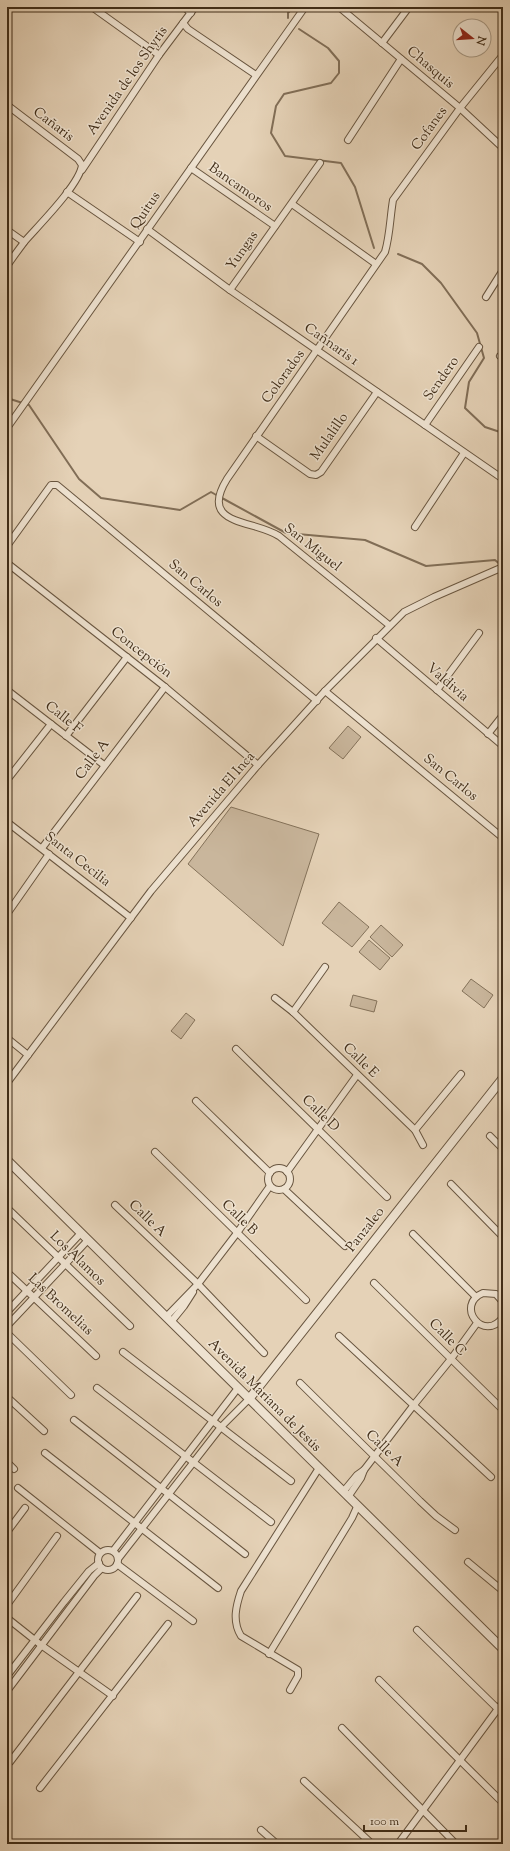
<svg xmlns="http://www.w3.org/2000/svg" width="510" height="1851" viewBox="0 0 510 1851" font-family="'Sorts Mill Goudy',serif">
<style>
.green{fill:#c9b69c;stroke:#84725a}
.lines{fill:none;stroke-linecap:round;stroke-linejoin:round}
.stream{stroke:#816e57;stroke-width:2}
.minor-casing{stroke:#695640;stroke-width:8}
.tertiary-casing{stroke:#695640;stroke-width:10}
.minor{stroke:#eee2d0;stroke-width:6}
.tertiary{stroke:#eee2d0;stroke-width:8}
.labels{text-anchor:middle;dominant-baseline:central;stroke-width:3;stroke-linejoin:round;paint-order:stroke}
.street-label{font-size:14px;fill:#402d18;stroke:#eee2d0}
</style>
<rect width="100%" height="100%" fill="#e5d2b7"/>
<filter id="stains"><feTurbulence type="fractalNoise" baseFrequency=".005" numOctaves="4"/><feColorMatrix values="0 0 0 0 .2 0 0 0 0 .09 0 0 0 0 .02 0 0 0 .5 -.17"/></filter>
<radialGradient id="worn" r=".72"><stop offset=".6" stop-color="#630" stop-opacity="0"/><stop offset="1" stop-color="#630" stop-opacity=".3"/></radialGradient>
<g class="green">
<path d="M348,726L361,737L343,759L329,748Z"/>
<path d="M231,807L319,834L283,946L188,864Z"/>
<path d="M339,902L369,927L352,947L322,923Z"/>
<path d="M381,925L403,945L392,957L370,937Z"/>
<path d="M369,940L390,958L380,970L359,952Z"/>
<path d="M471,979L493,995L484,1008L462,991Z"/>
<path d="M353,995L377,1001L374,1012L350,1006Z"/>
<path d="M186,1013L195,1020L181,1039L171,1031Z"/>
</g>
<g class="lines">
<g class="stream">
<path d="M288,18V13L293,7"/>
<path d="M299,29L328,48L339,61V73L331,83L284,94L276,106L271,133L285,156L341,163L355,187L374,248"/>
<path d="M398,254L422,264L441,283L477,333L484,358L469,382L465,408L485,427L503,433"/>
<path d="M7,398L29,405L79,479L101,498L180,510L211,492L218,496"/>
<path d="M222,498L286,533L365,540L426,566L495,560L502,566"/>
</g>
<g class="minor-casing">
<g id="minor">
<path d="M92,7L159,55"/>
<path d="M184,7L191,13"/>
<path d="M339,7L460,108L503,148"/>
<path d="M183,23L188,29L256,75"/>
<path d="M382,43L409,7"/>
<path d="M7,105L78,159L82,165C80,184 39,225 25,241C19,249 13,257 7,266"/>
<path d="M348,140L401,59"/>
<path d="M191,168L275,226"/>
<path d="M82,170L159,55L195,7"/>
<path d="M67,192L140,242"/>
<path d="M292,204L376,264"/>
<path d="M147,229L230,290L503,479"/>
<path d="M7,230L24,242"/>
<path d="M230,290L320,163"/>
<path d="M486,297L503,270"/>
<path d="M500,356L503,359"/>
<path d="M425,425L479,347"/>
<path d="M7,428L305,7"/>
<path d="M256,436L310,474L316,475L321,472L377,392"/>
<path d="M415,527L464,453"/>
<path d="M7,546L51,485H57L317,701"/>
<path d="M7,563L165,687L258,765"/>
<path d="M389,625L279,536C252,519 198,526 227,479L385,252C390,235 390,218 393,200L460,108L503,55"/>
<path d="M376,638L503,746"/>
<path d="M7,690L104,765"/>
<path d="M437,690L479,633"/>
<path d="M325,691L503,838"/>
<path d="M488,734L503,715"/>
<path d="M66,736L127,657"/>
<path d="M7,780L51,724"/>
<path d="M7,822L131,918"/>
<path d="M42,848L165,687"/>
<path d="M7,914L49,854"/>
<path d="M275,998L293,1012L415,1130L423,1145"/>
<path d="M293,1012L325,967"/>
<path d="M7,1038L28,1055"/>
<path d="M236,1049L387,1197"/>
<path d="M7,1083L151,891L258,765L325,691L404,612L434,597L503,567"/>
<path d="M196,1101L270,1173"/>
<path d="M415,1130L461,1074"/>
<path d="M490,1136L503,1149"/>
<path d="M155,1152L306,1300"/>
<circle cx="279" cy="1179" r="11"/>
<path d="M287,1172L357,1075"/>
<path d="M451,1184L503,1237"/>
<path d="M284,1189L345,1246"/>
<path d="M115,1205L198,1284L264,1353"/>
<path d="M7,1208L130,1326"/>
<path d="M413,1234L476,1297"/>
<path d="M7,1272L96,1356"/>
<path d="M374,1283L503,1410"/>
<path d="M503,1302L496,1294L483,1293C454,1305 484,1344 503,1317"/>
<path d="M7,1312L81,1233"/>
<path d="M166,1317L198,1284L237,1233L270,1186"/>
<path d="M171,1322L184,1306L193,1292"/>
<path d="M7,1326L88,1240"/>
<path d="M7,1333L71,1395"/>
<path d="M339,1336L491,1477"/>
<path d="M123,1352L291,1481"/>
<path d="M300,1383L420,1501L436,1516L455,1530"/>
<path d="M97,1388L271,1522"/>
<path d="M7,1397L44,1431"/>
<path d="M74,1420L245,1554"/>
<path d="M45,1453L218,1588"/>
<path d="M7,1462L14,1469"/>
<path d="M18,1488L100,1553"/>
<path d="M343,1492L357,1475L364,1470"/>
<path d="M348,1497L361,1478L364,1470L413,1406L451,1359L477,1323"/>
<path d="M7,1532L25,1508"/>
<circle cx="108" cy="1560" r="10"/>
<path d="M113,1551L238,1388"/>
<path d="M118,1559L221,1427L249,1399"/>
<path d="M468,1562L503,1591"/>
<path d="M117,1564L193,1621"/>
<path d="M7,1605L57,1536"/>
<path d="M7,1618L41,1645L113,1696"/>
<path d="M417,1630L503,1714"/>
<path d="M269,1654L352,1518L357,1507"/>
<path d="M7,1676L64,1602L89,1571L99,1563"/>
<path d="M379,1680L503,1803"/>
<path d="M290,1690L298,1676V1670L241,1636C232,1621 236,1606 241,1591L319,1468"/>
<path d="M7,1691L94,1576L102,1568"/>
<path d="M342,1728L456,1844"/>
<path d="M10,1762L137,1596"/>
<path d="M304,1781L372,1844"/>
<path d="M40,1788L168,1624"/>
<path d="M261,1830L277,1844"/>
<path d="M398,1844L503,1702"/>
</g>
</g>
<g class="tertiary-casing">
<g id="tertiary">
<path d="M7,1160L503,1649"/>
<path d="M249,1399L503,1078"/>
</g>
</g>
<use href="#minor" class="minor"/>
<use href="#tertiary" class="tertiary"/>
</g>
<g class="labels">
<g class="street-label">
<text transform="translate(430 68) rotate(40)">Chasquis</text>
<text transform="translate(128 81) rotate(-55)">Avenida de los Shyris</text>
<text transform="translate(53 125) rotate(37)">Cañaris</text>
<text transform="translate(430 129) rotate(-54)">Cofanes</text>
<text transform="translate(240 188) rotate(35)">Bancamoros</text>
<text transform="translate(146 211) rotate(-56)">Quitus</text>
<text transform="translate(243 251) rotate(-55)">Yungas</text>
<text transform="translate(331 345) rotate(35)">Cañnaris 1</text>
<text transform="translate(284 377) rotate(-54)">Colorados</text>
<text transform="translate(442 379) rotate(-55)">Sendero</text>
<text transform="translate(330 437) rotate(-55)">Mulalillo</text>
<text transform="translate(312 548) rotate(38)">San Miguel</text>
<text transform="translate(195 584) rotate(40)">San Carlos</text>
<text transform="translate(141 653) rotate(38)">Concepción</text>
<text transform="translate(447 683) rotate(41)">Valdivia</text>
<text transform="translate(63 718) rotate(38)">Calle F</text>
<text transform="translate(93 760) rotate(-53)">Calle A</text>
<text transform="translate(450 778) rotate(39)">San Carlos</text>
<text transform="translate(222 790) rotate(-49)">Avenida El Inca</text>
<text transform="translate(77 860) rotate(38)">Santa Cecilia</text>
<text transform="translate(360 1061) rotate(44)">Calle E</text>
<text transform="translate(320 1114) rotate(44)">Calle D</text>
<text transform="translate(239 1218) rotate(44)">Calle B</text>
<text transform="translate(147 1219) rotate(44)">Calle A</text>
<text transform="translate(366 1230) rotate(-52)">Panzaleo</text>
<text transform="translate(77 1259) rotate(44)">Los Alamos</text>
<text transform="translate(60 1305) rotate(43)">Las Bromelias</text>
<text transform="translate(447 1338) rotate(45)">Calle C</text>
<text transform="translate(264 1396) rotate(45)">Avenida Mariana de Jesús</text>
<text transform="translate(384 1449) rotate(44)">Calle A</text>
</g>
</g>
<rect width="510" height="1851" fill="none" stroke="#e5d2b7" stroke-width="24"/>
<rect x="8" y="8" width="494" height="1835" fill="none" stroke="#402d18" stroke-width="2"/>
<rect x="12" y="12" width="486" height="1827" fill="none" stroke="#402d18"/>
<g transform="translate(472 38) rotate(107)"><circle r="19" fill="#eee2d0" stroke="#a89a86"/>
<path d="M0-3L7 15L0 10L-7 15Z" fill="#8f2418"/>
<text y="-6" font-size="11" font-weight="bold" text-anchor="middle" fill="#402d18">N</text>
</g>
<path d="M364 1825v6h102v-6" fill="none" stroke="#402d18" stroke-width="2"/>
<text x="370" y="1825" font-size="12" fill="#402d18" stroke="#eee2d0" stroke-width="3" paint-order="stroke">100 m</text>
<rect width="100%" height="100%" filter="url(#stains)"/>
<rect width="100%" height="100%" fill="url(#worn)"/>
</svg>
